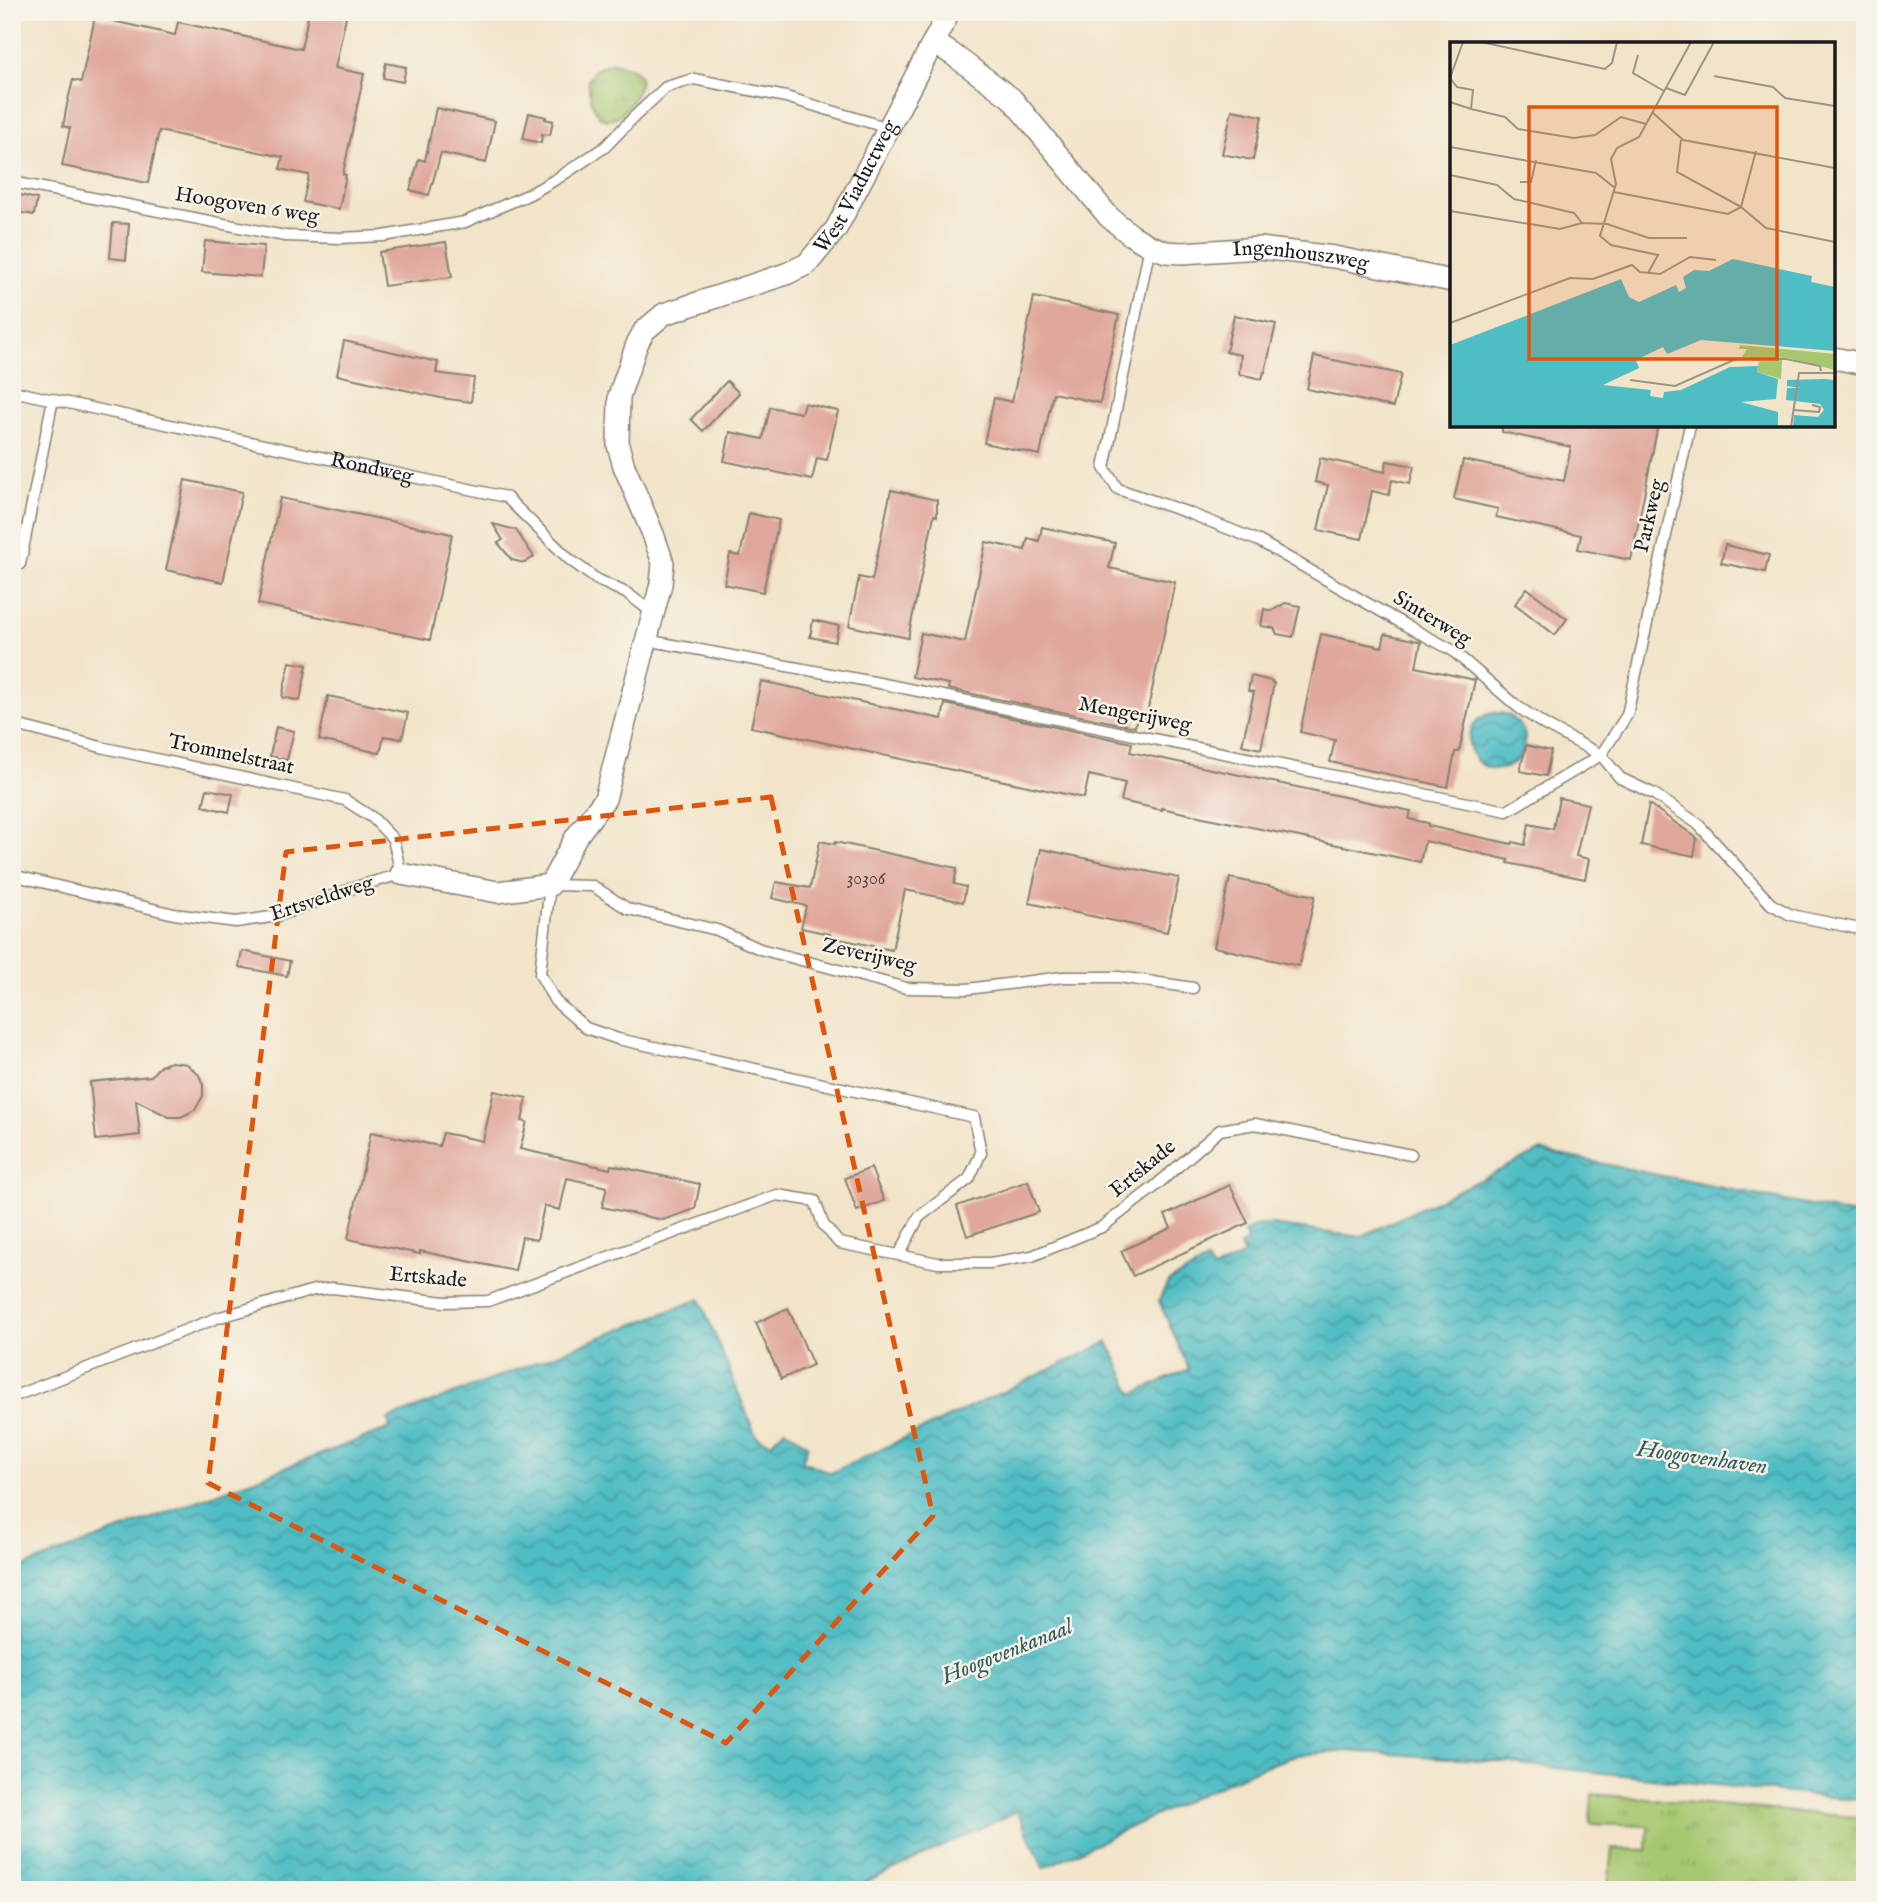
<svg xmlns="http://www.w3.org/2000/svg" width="1877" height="1902" viewBox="0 0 1877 1902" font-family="'IM FELL English',serif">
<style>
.grass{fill:url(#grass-tufts);stroke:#617246;stroke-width:2}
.water{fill:url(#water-waves);stroke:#366c70;stroke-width:2}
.building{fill:#e0a79c}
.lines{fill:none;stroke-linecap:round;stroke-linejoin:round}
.service-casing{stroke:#878072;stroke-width:13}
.minor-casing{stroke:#878072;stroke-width:24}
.service{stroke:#fff;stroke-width:10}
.minor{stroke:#fff;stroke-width:21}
.marked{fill:none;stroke:#de560d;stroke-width:5;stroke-dasharray:14 9;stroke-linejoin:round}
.labels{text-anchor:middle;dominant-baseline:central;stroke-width:5;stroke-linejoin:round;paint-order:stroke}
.number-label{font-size:18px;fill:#4d3f3c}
.street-label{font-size:21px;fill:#1c1c1c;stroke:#f7f3e8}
.water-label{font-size:23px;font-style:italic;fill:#305c5f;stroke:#f7f3e8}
.inset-road{fill:none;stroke:#9c9484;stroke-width:2}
.view{fill:#de560d;fill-opacity:0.15;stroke:#de560d;stroke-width:3.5}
.inset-edge{fill:none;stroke:#1c1c1c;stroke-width:3.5}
</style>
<defs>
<pattern id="grass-tufts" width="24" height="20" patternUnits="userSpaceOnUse" patternTransform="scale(1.75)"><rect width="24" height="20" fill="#a6c770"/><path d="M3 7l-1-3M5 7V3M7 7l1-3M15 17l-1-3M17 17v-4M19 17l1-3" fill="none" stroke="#8eaa60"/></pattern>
<pattern id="water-waves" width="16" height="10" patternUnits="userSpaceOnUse" patternTransform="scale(1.75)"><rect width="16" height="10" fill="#4fbdc4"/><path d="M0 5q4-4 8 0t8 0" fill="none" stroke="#41999e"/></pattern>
</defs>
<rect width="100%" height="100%" fill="#f7f3e8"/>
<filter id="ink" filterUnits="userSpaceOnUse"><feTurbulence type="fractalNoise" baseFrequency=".0143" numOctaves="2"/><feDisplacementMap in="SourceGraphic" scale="14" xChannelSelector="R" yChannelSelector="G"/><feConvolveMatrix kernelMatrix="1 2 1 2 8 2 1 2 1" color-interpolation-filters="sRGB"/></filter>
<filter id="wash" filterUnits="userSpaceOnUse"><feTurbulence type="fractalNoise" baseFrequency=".00686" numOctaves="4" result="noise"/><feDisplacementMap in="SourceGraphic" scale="28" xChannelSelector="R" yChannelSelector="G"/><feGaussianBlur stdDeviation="1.57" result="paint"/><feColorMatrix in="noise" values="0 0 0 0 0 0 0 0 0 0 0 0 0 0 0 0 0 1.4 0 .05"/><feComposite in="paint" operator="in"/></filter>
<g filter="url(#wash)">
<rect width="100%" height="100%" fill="#f2e4c9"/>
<g class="grass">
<path d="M610,63C619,64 636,67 640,77C645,92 596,163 588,80L595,70Z"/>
<path d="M1592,1794L1865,1818V1890H1646L1608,1886L1612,1849L1647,1850L1648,1826L1590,1824Z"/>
</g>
<g class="water">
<circle cx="1497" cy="741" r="28"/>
<path d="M1540,1151L1865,1217V1801L1491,1761L1348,1751L1299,1755L1265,1766L1220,1785L1044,1868L1017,1811L850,1890H12V1571L390,1428L388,1419L700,1299L756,1436L771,1443L785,1429L808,1445L802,1461L831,1473L1108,1342L1133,1394L1189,1369L1159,1301L1168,1282L1207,1261L1213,1270L1244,1255L1240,1246L1247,1241L1244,1232L1258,1225H1272L1360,1237Z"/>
</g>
<g id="blocks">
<g class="building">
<path d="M309,12H347L335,68L364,74L343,174L346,175L339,209L303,202L309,175L280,169L283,157L159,131L148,183L62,166L70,128L63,126L68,100L73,80L81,82L95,17L175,35L178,22L301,49Z"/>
<path d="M386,63L406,67L403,82L383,78Z"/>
<path d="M436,108L495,121L486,163L441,153L429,195L410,190L419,159L425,161Z"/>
<path d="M1232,110L1262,116L1253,160L1222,154Z"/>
<path d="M529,113L546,117L545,119L553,121L550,135L542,134L541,143L523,139Z"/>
<path d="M12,193L37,199L34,215L12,211Z"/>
<path d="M113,223L129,224L126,260L110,258Z"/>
<path d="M205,241L264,246L261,277L202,272Z"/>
<path d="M446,242L452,277L384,286L379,252Z"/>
<path d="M1034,297L1119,315L1100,403L1053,393L1040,455L984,443L994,398L1012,402Z"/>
<path d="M1234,315L1276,324L1265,372H1264L1262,379L1239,374L1241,355L1226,352Z"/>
<path d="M344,341L438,362L436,373L474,378L471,402L441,398L337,375Z"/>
<path d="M1314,356L1401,374L1393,407L1307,389Z"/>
<path d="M727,381L739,393L703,431L691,419Z"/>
<path d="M804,403L838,411L827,460L817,458L812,480L724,461L730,432L763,439L770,407L801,413Z"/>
<path d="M1502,425H1658L1631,560L1578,549L1581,535L1496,517L1498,509L1454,499L1463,460L1564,481L1571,447L1502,432Z"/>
<path d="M1320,458L1385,472L1387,461L1414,466L1410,484L1392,480L1389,495L1372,491L1362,539L1318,530L1328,485L1315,482Z"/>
<path d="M185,480L242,492L223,582L166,570Z"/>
<path d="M891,490L937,500V516L934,515L908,638L849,626L859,577L872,580Z"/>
<path d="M280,498L452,534L430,640L258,604Z"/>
<path d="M749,513L779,520L763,592L724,584L730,554L740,556Z"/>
<path d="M493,524L516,530L534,557L524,563L512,560L498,543L503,540Z"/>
<path d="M1042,527L1115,543L1109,568L1175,582L1146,718L1137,716L1135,727L948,689L949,684L912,677L921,633L965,642L986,542L1025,550L1028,538L1039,541Z"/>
<path d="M1725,545L1769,555L1765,572L1721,563Z"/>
<path d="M1527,588L1567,619L1555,635L1515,604Z"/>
<path d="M1285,603L1300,606L1293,637L1277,634L1274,628L1261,626L1264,609L1272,611Z"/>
<path d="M813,620L839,626L835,642L810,637Z"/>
<path d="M1321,634L1382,647L1385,634L1418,641L1421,642L1416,667L1475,680L1459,752H1455L1448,787L1330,762L1335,740L1300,732Z"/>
<path d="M290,662L307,665L300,701L282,697Z"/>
<path d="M1251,676L1272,681V683H1274L1261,749L1242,745L1254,692L1248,691Z"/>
<path d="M761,681L942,719L945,704L1132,743L1130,752L1411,811L1409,819L1428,823V826L1512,844L1513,842L1525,845L1529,824L1553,829L1559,798L1588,804L1576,856L1589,859L1585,879L1508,863L1509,860L1425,841L1420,862L1179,812L1162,808V810L1121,801L1125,783L1089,775L1084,798L751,727Z"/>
<path d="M328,696L408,713L402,739L384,736L380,753L319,740Z"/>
<path d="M276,727L294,731L287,760L270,756Z"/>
<path d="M1526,745L1551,751L1546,776L1520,771Z"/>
<path d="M207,789L233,794L229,812L203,806Z"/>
<path d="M1649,804L1697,838L1694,856L1641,845Z"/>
<path d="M820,841L835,844V842L957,868L954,884L966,887L963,902L905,890L892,950L830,937V934L801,928L806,906L772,898L776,882L810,888Z"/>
<path d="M1041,849L1179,878L1167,932L1029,903Z"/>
<path d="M1230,878L1315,896L1299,966L1214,947Z"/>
<path d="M242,951L290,961L287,976L239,967Z"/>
<path d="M171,1062L187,1064L199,1075L203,1085V1096L195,1110L181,1117H169L136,1100L140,1135L96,1140L90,1082L151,1076L160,1066Z"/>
<path d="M494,1091L527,1098L522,1121L527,1122L520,1149L610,1169L611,1165L700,1184L695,1209L663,1220L602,1207L607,1187L567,1178L560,1210L544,1206L537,1240L522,1237L515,1271L420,1251V1254L348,1239L371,1132L439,1146L443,1133L483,1141Z"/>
<path d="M871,1168L884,1201L857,1211L845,1178Z"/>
<path d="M1028,1181L1039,1212L967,1236L957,1206Z"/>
<path d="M1230,1185L1248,1223L1133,1276L1121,1251L1171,1228L1165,1215Z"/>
<path d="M788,1308L813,1365L781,1379L756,1323Z"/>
</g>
</g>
</g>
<g filter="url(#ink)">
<use href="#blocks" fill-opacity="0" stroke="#878072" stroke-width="2"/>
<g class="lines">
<g class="service-casing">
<g id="service">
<path d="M12,182L285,236L340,238L383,236L465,222L530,194L558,178L605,147L634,117L666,87L694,79L786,97L888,128"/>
<path d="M1150,246L1104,468L1118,489L1189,513L1259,541L1405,625L1452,650L1518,707L1545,725L1601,755L1627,715L1690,425"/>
<path id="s1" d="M12,391L506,497L569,559L596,579L628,594L653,613"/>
<path d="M12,567L20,564L53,399"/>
<path d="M646,640L879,683L1507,811L1601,755L1620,778L1654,794L1698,824L1771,904L1791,915L1865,930"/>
<path d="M12,724L105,748L345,800L373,818L393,839L401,874L359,886L278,916L236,922L174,914L12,875"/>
<path d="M899,1255L919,1217L969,1179L981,1153L974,1117L618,1039L586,1028L555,1001L540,974L550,885L593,886L628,909L717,930L760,949L906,988L967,989L1063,977H1119L1193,988"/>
<path d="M12,1397L217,1318L314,1290L333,1288L444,1302L488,1301L777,1195L815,1201L823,1224L839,1243L938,1263H990L1032,1256L1102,1227L1153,1188L1220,1130L1255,1124L1411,1155"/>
</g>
</g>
<g class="minor-casing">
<g id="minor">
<path id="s2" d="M933,42L952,54L1011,98L1109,217L1131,235L1150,246L1166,252L1182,253L1260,248L1334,257L1452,281"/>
<path d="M1833,358L1865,364"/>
<path id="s3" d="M401,874L498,892L550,885L576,837L605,799L661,584L663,563L653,534L624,466L618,445L619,396L637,344L644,331L664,314L786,274L807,264L836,229L949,12"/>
</g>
</g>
<use href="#service" class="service"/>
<use href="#minor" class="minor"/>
</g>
</g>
<path class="marked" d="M771,797L933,1516L726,1743L208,1483L286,852Z"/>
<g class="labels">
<g class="number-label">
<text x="866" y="879">30306</text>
</g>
<g class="street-label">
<text stroke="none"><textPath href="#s3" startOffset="1012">West Viaductweg</textPath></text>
<text transform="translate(247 206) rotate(9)">Hoogoven 6 weg</text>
<text stroke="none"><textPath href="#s2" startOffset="453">Ingenhouszweg</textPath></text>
<text stroke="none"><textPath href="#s1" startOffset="368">Rondweg</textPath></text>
<text transform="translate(1650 516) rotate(-77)">Parkweg</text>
<text transform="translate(1432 619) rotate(31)">Sinterweg</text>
<text transform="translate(1135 715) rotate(11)">Mengerijweg</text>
<text transform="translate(231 755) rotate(12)">Trommelstraat</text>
<text transform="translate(322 899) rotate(-18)">Ertsveldweg</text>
<text transform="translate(869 956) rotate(13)">Zeverijweg</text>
<text transform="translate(1143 1169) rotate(-39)">Ertskade</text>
<text transform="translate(428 1278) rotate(5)">Ertskade</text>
</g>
<g class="water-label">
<text transform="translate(1702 1458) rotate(8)">Hoogovenhaven</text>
<text transform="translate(1007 1652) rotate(-22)">Hoogovenkanaal</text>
</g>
</g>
<g transform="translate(1450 42)">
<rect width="385" height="385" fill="#f2e4c9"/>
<path d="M290,303L385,312V328L338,316L292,315L297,307H289ZM332,318L331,337L307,330L309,319Z" fill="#a6c770"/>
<path d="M283,217L362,234L361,240L385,245V309L251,298L217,312L213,305L186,318L189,326L153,343L201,348L200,354L213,356L214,350L231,348L280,325L308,324L307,330L328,337L326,357L291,360L328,370V385H0V303L171,237L179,255L189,260L226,243L229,250L236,246L233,235L244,228L259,229ZM375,337L385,338V385H343L344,373L368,375L374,368L370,362L336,358L337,346H351L337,344V338Z" fill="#4fbdc4"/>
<path class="inset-road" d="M31,0L155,27L162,21L167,0M188,13L183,31L214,49M264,34L323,45L335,56L385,64M0,36L7,45L23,48L21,67L55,75L68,87L124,96L145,93L171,75L196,82M0,36L13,0M216,46L235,53L264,0M0,60L21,67M202,70L233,98L385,126M231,98L227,130L291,165L306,109M0,105L146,131L165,146M0,133L47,143L64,157L124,171L132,181M70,140H81L86,118M164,150L278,172L291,165L316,186L385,200M0,169L110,187L132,181L157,182L199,196H237M198,231L208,213L161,203L150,194L166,142L161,117L167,106L189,95L241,0M0,281L120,236L143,237L182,223L190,230L210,232L240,215L266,218M180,338L225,344L286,317H336L370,324L371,329M343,368L369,370L370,365L362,363M341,385L349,331H385"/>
<path class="view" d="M79,65H327V317H79Z"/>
<rect width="385" height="385" class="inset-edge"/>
</g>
<rect width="1877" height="1902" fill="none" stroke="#f7f3e8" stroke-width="42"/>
</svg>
